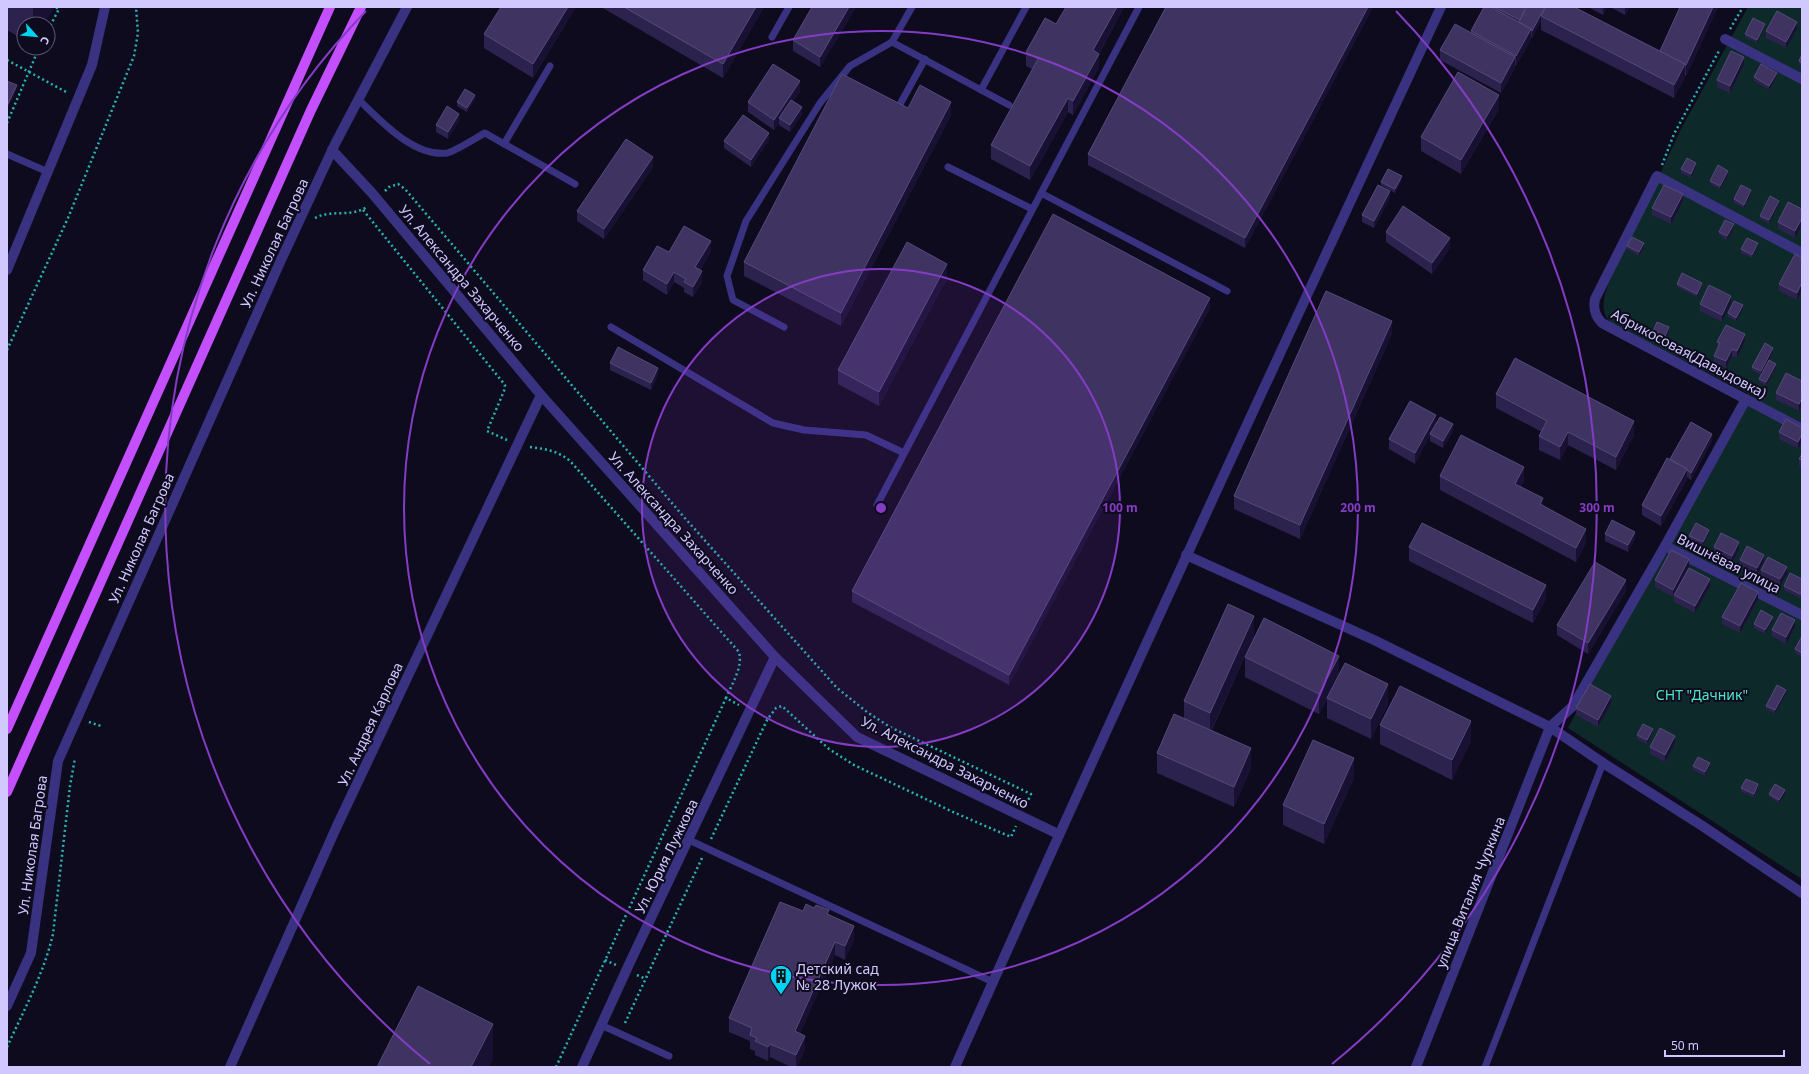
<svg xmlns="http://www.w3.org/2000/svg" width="1809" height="1074" viewBox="0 0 1809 1074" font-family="'Noto Sans',sans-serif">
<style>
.green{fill:#0d2929}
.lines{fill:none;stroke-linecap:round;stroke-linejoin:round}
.path{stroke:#25b6b3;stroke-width:2.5;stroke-dasharray:2 3;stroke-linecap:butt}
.service{stroke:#383281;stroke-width:7}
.minor{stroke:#383281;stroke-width:10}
.tertiary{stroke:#383281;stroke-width:10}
.primary{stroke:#c44fff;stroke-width:10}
.wall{fill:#2c224e}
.shaded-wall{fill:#191133}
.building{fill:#3e3361;stroke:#554b7a}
.ring{fill:none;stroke:#843cc5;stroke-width:2}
.labels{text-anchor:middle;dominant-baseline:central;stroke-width:4;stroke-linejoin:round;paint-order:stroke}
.street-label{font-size:14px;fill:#d0c8ff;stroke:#0f0b1e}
.park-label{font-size:14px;fill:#4de6c5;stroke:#0f0b1e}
.poi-label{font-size:14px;fill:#d0c8ff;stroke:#0f0b1e;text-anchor:start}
.centre{fill:#843cc5;stroke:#0f0b1e;stroke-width:2}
.ring-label{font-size:12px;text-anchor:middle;font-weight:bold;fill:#843cc5;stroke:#0f0b1e;stroke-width:4;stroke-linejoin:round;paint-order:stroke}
</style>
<rect width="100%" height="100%" fill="#0f0b1e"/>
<path class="green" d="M1748,7H1802V879L1568,728L1597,673L1667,551L1751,395L1611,323C1600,311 1603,300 1608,285L1681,129Z"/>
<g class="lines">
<g class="path">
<path d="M1730,29L1743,7"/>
<path d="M48,30L59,9L55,7"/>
<path d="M7,60L68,93"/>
<path d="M7,123L39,48"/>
<path d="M1662,165L1674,134L1720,49"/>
<path d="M385,191L389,187L398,184L405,189L683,516L837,688L867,712L890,727L1031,794L1026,805"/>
<path d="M363,210L505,385L504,391L487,431L507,440"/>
<path d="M315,218C331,209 353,218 368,206"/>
<path d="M7,350L68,218L134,56L138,33L136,7"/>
<path d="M530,447C546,449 559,451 571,462L739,652C743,667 732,684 726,698L739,705"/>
<path d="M89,722L101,726"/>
<path d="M711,839L767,720L776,708L782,706L829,749L854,765L953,812L1011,837L1016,826"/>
<path d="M605,960L616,965"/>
<path d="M637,975L646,979"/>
<path d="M625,1023L702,858"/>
<path d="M7,1047C24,1010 44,973 53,934L70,786L75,758"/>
<path d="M556,1067L726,698"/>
</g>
<g class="service">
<path d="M772,37L789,7"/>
<path d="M892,42L1009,105"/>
<path d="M981,90L1026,7"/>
<path d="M358,99C380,120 413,157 447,153C454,152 477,137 485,133L575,184"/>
<path d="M899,106L925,59"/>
<path d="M504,144L550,66"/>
<path d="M7,154L48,172"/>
<path d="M948,167L1032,209"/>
<path d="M1041,193L1227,291"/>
<path d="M611,327L773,423L804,430L866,435L904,453"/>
<path d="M784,327L733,300L727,276L746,221L820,103L850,66L892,42L912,7"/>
<path d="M877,505L1139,7"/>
<path d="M689,840L993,982"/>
<path d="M601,1025L669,1056"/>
<path d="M1485,1067L1603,763"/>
</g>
<g class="minor">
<path d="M1725,39L1802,79"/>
<path d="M1802,253L1657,176L1595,299C1593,309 1595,316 1602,323L1802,429"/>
<path d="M1665,546L1802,615"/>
<path d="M1186,555L1374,640L1550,727L1603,763L1701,825L1802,893"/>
<path d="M230,1067L336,828L541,395"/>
<path d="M582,1067L631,960L775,657"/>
<path d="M1416,1067L1550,727L1573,706L1665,546L1746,399"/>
</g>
<g class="tertiary">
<path d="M332,150L372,193L541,395L775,657L857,737L1058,834"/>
<path d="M7,270L92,65L105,7"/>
<path d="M7,1006L31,953L58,761L281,260L335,144L407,7"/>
<path d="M955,1067C1113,712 1277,359 1441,7"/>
</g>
<g class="primary">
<path d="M7,729L330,7"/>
<path d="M7,792L311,110L361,7"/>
</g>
</g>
<g class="wall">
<path d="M7,7H53V9L44,24H24V40L7,30Z"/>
<path d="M576,7L533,78L484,48V34Z"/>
<path d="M601,7H764L723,78Z"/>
<path d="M856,7L820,67L793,51V40Z"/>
<path d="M1124,7L1099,54V67L1073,115L1068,112L1030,180L991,159V145L1032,69L1026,66V52L1056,24Z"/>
<path d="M1166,7H1373L1245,248L1088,165V154Z"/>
<path d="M1484,7H1523L1525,12L1660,51L1680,7H1718L1686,76L1685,75V77L1674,98L1541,30V21L1532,38L1531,37V39L1516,66L1515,65V68L1501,93L1440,60V50L1471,33V31Z"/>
<path d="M1588,7H1607L1603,15Z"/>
<path d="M1610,7H1630L1625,15Z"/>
<path d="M1765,27L1757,43L1745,37V34Z"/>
<path d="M1797,29L1786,48L1766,38V31Z"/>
<path d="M1802,54V66L1799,65V61Z"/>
<path d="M1744,64L1730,93L1717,87V80Z"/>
<path d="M1777,76L1769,90L1754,81V77Z"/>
<path d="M800,92L793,101L802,114L790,132L779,125V123L774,130L748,112V102Z"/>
<path d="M475,99L467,112L457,106V102Z"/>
<path d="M908,108L951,115L841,326L744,276V262Z"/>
<path d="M1499,109L1461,174L1421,151V137Z"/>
<path d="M459,121L448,139L436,132V125Z"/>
<path d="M769,140L751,167L724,148V141Z"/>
<path d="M653,167L604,239L577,221V211Z"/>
<path d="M1696,167L1691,178L1681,173V169Z"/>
<path d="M1728,175L1720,189L1710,184V181Z"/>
<path d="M1402,179L1395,193L1381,185V182Z"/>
<path d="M1751,194L1744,208L1734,203V199Z"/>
<path d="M1390,198L1374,228L1362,222V215Z"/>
<path d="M1683,201L1671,224L1652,215V208Z"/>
<path d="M1779,204L1769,224L1760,219V216Z"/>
<path d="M1802,209L1795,238L1778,229V222Z"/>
<path d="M1734,228L1727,240L1719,235V232Z"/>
<path d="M1386,232L1450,248L1432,274L1386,242Z"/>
<path d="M1627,246L1644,247L1639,256L1627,249Z"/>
<path d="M1758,246L1752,258L1741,253V249Z"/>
<path d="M711,251L700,270L702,282L693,297L684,292V288L674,282L667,295L643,280V270L669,252Z"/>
<path d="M1802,258L1797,300L1779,291V284Z"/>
<path d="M947,278L879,406L838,384V370Z"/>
<path d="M1677,284L1702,286L1697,297L1677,287Z"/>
<path d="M1731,303L1722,322L1700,311V304Z"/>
<path d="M1210,308L1009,685L852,602V591Z"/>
<path d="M1743,309L1736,321L1728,317V313Z"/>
<path d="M1653,331H1669L1665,340L1653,334Z"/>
<path d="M1392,334L1300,539L1234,509V496Z"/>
<path d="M1745,341L1737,358L1732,356L1726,368L1714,363V356L1718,349L1717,342Z"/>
<path d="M1773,352L1761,375L1752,370V367Z"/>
<path d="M610,363L658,375L651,390L610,370Z"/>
<path d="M1776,367L1766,386L1759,382V379Z"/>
<path d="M1802,381L1799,411L1776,400V393Z"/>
<path d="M1496,394L1634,435L1616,470L1568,445L1560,460L1539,450V436L1542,432L1496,408Z"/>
<path d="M1436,424L1453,431L1443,448L1430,441V435L1415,464L1389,449V439Z"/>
<path d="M1802,428L1798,449L1779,439V432Z"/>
<path d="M1712,441L1691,480L1687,477V479L1661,526L1642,515V505L1670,459Z"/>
<path d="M1802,454V467L1799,466V459Z"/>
<path d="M1440,476L1524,481L1521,486L1543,506L1586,543L1576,562L1440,490Z"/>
<path d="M1709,533L1703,546L1689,539V536Z"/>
<path d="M1605,534L1635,539L1628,552L1605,541Z"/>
<path d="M1409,547L1546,599L1533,623L1409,561Z"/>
<path d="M1714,547L1739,549L1732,563L1714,554Z"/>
<path d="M1740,560L1764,562L1757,575L1740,567Z"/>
<path d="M1689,566L1687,570L1710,586L1695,613L1674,602V595L1673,597L1655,587V580Z"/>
<path d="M1761,570L1787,574L1780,586L1761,577Z"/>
<path d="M1802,579V595L1800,598L1784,590V586Z"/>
<path d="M1626,591L1588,654L1557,635V625Z"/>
<path d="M1758,599L1740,633L1722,624V617Z"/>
<path d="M1773,620L1765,634L1754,628V624Z"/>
<path d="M1795,627L1786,644L1772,636V630Z"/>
<path d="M1254,636L1212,730L1251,768L1234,807L1157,773V753L1184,718V701Z"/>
<path d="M1802,636V657L1795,653V649Z"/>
<path d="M1245,657L1339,674L1388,704L1371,739L1327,718V699L1319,714L1245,677Z"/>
<path d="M1786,693L1775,714L1766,709V706Z"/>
<path d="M1611,703L1598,727L1576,715V708Z"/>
<path d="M1380,725L1471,741L1452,780L1380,744Z"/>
<path d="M1653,732L1647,744L1637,739V735Z"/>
<path d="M1675,743L1665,762L1650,754V747Z"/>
<path d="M1693,766H1710L1705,776L1693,770Z"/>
<path d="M1354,778L1324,844L1283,825V805Z"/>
<path d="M1758,787L1754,797L1741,792V788Z"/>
<path d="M1769,794H1785L1779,803L1769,797Z"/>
<path d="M803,911L829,914L854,939L845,960L835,955L800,1033L805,1049L797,1067H791L770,1057L768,1061L755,1055V1051L750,1049V1041L729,1032V1018Z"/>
</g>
<g class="shaded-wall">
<path d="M34,7H53V9L44,24H33V9Z"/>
<path d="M568,7H576L533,78V64Z"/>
<path d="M756,7H764L723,78V64Z"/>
<path d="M849,7H856L820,67V57Z"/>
<path d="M1117,7H1124L1093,64V50Z"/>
<path d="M1368,7H1373L1245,248V238Z"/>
<path d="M1545,7H1548L1541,16V21L1532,38V31Z"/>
<path d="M1603,7H1607L1603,15Z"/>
<path d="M1625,7H1630L1625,15Z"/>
<path d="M1713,7H1718L1686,76V65Z"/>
<path d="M1525,8V15L1520,25V20Z"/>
<path d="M1797,22V29L1786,48V42Z"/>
<path d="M1765,24V27L1757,43V40Z"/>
<path d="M1531,29V39L1516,66V56Z"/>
<path d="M1099,54V67L1073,115V101Z"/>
<path d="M1515,57V68L1501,93V83Z"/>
<path d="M1744,57V64L1730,93V86Z"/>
<path d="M1685,64V77L1674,98V85Z"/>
<path d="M1777,73V76L1769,90V86Z"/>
<path d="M800,81V92L781,120L779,118V123L774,130V120Z"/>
<path d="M17,85V89L7,110V106Z"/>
<path d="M475,95V99L467,112V108Z"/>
<path d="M1499,95V109L1461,174V160Z"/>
<path d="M1068,98V112L1030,180V166Z"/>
<path d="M951,102V115L841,326V313Z"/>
<path d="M802,107V114L790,132V125Z"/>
<path d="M459,114V121L448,139V132Z"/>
<path d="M769,133V140L751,167V160Z"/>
<path d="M653,157V167L604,239V229Z"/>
<path d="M1696,163V167L1691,178V174Z"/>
<path d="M1728,171V175L1720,189V186Z"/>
<path d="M1402,176V179L1395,193V189Z"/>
<path d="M1751,190V194L1744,208V205Z"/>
<path d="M1390,191V198L1374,228V221Z"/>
<path d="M1683,194V201L1671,224V217Z"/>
<path d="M1779,201V204L1769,224V220Z"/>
<path d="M1802,218V225L1795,238V231Z"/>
<path d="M1734,224V228L1727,240V236Z"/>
<path d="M1450,238V248L1432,274V263Z"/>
<path d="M711,241V251L695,278V267Z"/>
<path d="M1644,243V247L1639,256V252Z"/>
<path d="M1758,243V246L1752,258V255Z"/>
<path d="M947,264V278L879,406V392Z"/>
<path d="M702,271V282L693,297V287Z"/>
<path d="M674,272V282L667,295V284Z"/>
<path d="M1802,282V289L1797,300V293Z"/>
<path d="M1702,283V286L1697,297V294Z"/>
<path d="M1731,296V303L1722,322V315Z"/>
<path d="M1210,298V308L1009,685V675Z"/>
<path d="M1743,305V309L1736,321V318Z"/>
<path d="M1392,321V334L1300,539V525Z"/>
<path d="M1669,327V331L1665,340V336Z"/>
<path d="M1745,334V341L1737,358V351Z"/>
<path d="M1773,348V352L1761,375V371Z"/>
<path d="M1732,349V356L1726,368V361Z"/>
<path d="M1776,364V367L1766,386V382Z"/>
<path d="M658,368V375L651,390V383Z"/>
<path d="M1802,398V405L1799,411V404Z"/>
<path d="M1436,415V425L1415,464V453Z"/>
<path d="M1634,421V435L1616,470V457Z"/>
<path d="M1453,424V431L1443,448V441Z"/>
<path d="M1568,432V445L1560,460V447Z"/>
<path d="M1712,434V441L1691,480V473Z"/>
<path d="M1802,434V441L1798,449V442Z"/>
<path d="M1524,467V481L1515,497V484Z"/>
<path d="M1687,469V479L1661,526V516Z"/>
<path d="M1543,498V512L1540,504Z"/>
<path d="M1586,529V543L1576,562V548Z"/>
<path d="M1709,530V533L1703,546V542Z"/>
<path d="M1635,532V539L1628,552V545Z"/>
<path d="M1739,542V549L1732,563V556Z"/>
<path d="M1764,555V562L1757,575V568Z"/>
<path d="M1689,559V566L1673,597V590Z"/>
<path d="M1787,567V574L1780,586V579Z"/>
<path d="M1710,579V586L1695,613V606Z"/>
<path d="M1626,580V591L1588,654V643Z"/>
<path d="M1546,585V599L1533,623V610Z"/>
<path d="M1758,592V599L1740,633V626Z"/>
<path d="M1254,616V636L1210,733V713Z"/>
<path d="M1773,617V620L1765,634V630Z"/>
<path d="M1795,620V627L1786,644V637Z"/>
<path d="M1339,656V676L1319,714V694Z"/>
<path d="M1388,684V704L1371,739V719Z"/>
<path d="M1786,690V693L1775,714V710Z"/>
<path d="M1611,696V703L1598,727V720Z"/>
<path d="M1471,721V741L1452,780V760Z"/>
<path d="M1653,729V732L1647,744V740Z"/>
<path d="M1675,736V743L1665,762V755Z"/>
<path d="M1251,748V768L1234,807V787Z"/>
<path d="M1354,758V778L1324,844V824Z"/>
<path d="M1710,763V766L1705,776V772Z"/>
<path d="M1758,784V787L1754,797V794Z"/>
<path d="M1785,790V794L1779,803V800Z"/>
<path d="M854,926V939L845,960V946Z"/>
<path d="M835,942V955L795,1045V1031Z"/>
<path d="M493,1024V1060L489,1067H471Z"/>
<path d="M805,1036V1049L797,1067H796V1055Z"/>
<path d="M770,1044V1057L768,1061V1047Z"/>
</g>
<g class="building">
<path d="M501,7H568L533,64L484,34Z"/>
<path d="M624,7H756L723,64Z"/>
<path d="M812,7H849L820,57L793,40Z"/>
<path d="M1066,7H1117L1093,50L1099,54L1073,101L1068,98L1030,166L991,145L1038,59L1026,52L1045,18L1056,24Z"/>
<path d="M1166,7H1368L1245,238L1088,154Z"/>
<path d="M1484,7H1491L1531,29L1516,56L1471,31Z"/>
<path d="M1494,7H1523L1525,8L1520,20Z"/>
<path d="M1527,7H1545L1532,31L1531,30V29L1519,22Z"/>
<path d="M1546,7H1574L1685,64L1674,85L1541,16Z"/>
<path d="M1680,7H1713L1686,65L1684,64H1685L1660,51Z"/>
<path d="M1777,11L1797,22L1786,42L1766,31Z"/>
<path d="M1753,18L1765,24L1757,40L1745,34Z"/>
<path d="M1455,24L1515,57L1501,83L1440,50Z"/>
<path d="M1731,51L1744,57L1730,86L1717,80Z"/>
<path d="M1802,54V63L1799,61Z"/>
<path d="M773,64L800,81L774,120L748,102Z"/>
<path d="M1761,64L1777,73L1769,86L1754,77Z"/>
<path d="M1458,72L1499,95L1461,160L1421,137Z"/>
<path d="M842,74L908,108L920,85L951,102L841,313L744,262Z"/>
<path d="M7,81L17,85L7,106Z"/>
<path d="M465,89L475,95L467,108L457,102Z"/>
<path d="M791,100L802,107L790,125L779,118Z"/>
<path d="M447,106L459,114L448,132L436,125Z"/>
<path d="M743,115L769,133L751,160L724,141Z"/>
<path d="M626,139L653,157L604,229L577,211Z"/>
<path d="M1687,158L1696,163L1691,174L1681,169Z"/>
<path d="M1718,165L1728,171L1720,186L1710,181Z"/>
<path d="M1388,169L1402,176L1395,189L1381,182Z"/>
<path d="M1378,185L1390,191L1374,221L1362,215Z"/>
<path d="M1664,185L1683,194L1671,217L1652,208Z"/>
<path d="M1741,185L1751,190L1744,205L1734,199Z"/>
<path d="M1770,196L1779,201L1769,220L1760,216Z"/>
<path d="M1788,202L1802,209V218L1795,231L1778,222Z"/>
<path d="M1403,206L1450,238L1432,263L1386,232Z"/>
<path d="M1053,214L1210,298L1009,675L852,591Z"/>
<path d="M1725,220L1734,224L1727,236L1719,232Z"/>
<path d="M684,226L711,241L695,267L702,271L693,287L684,282L686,279L674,272L667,284L643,270L657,246L669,252Z"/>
<path d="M1632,237L1644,243L1639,252L1627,246Z"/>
<path d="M1747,238L1758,243L1752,255L1741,249Z"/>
<path d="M907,242L947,264L879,392L838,370Z"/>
<path d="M1795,254L1802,258V282L1797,293L1779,284Z"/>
<path d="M1682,273L1702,283L1697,294L1677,284Z"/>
<path d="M1709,285L1731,296L1722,315L1700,304Z"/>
<path d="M1326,291L1392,321L1300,525L1234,496Z"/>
<path d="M1734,301L1743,305L1736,318L1728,313Z"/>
<path d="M1657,322L1669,327L1665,336L1653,331Z"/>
<path d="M1726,325L1745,334L1737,351L1732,349L1726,361L1714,356L1720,343L1717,342Z"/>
<path d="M1765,343L1773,348L1761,371L1752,367Z"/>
<path d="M618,347L658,368L651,383L610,363Z"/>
<path d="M1515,358L1634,421L1616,457L1568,432L1560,447L1539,436L1547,421L1496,394Z"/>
<path d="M1769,360L1776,364L1766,382L1759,379Z"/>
<path d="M1786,373L1802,381V398L1799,404L1776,393Z"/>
<path d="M1410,401L1436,415L1415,453L1389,439Z"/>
<path d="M1440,417L1453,424L1443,441L1430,434Z"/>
<path d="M1786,419L1802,428V434L1798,442L1779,432Z"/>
<path d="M1691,422L1712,434L1691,473L1687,470V469L1670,459Z"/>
<path d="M1461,435L1524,467L1515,484L1543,498L1540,504L1586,529L1576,548L1440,476Z"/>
<path d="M1802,454V460L1799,459Z"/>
<path d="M1667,458L1687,469L1661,516L1642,505Z"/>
<path d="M1612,520L1635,532L1628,545L1605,534Z"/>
<path d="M1422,523L1546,585L1533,610L1409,547Z"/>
<path d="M1696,523L1709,530L1703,542L1689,536Z"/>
<path d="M1721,533L1739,542L1732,556L1714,547Z"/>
<path d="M1747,546L1764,555L1757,568L1740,560Z"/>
<path d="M1671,550L1689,559L1673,590L1655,580Z"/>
<path d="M1768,557L1787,567L1780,579L1761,570Z"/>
<path d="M1595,562L1626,580L1588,643L1557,625Z"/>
<path d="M1689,568L1710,579L1695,606L1674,595Z"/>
<path d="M1790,573L1802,579V591L1800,594L1784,586Z"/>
<path d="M1741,583L1758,592L1740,626L1722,617Z"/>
<path d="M1228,604L1254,616L1210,713L1184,701Z"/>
<path d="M1761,610L1773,617L1765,630L1754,624Z"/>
<path d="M1781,613L1795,620L1786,637L1772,630Z"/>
<path d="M1264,618L1339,656L1319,694L1245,657Z"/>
<path d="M1802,636V653L1795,649Z"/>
<path d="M1345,663L1388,684L1371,719L1327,698Z"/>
<path d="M1590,684L1611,696L1598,720L1576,708Z"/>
<path d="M1777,685L1786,690L1775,710L1766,706Z"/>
<path d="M1400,686L1471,721L1452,760L1380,725Z"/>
<path d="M1174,714L1251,748L1234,787L1157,753Z"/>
<path d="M1643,724L1653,729L1647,740L1637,735Z"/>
<path d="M1660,728L1675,736L1665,755L1650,747Z"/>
<path d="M1313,740L1354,758L1324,824L1283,805Z"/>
<path d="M1698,757L1710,763L1705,772L1693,766Z"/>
<path d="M1746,779L1758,784L1754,794L1741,788Z"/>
<path d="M1775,784L1785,790L1779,800L1769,794Z"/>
<path d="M780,902L803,911L806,904L814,908L816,905L829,910L827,914L854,926L845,946L835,942L795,1031L805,1036L796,1055L770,1044L768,1047L755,1041L757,1038L750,1035L752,1028L729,1018Z"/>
<path d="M418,986L493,1024L471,1067H377Z"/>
</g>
<circle cx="881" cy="508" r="239" fill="#843cc5" fill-opacity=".12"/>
<g class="ring">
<circle cx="881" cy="508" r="239"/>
<circle cx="881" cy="508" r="477"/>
<path d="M430 1064A716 716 0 0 1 366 11M1396 11A716 716 0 0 1 1332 1064"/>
</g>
<defs>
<g id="building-pin" transform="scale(1.15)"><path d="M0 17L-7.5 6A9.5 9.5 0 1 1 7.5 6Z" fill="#00d2f3" stroke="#0f0b1e"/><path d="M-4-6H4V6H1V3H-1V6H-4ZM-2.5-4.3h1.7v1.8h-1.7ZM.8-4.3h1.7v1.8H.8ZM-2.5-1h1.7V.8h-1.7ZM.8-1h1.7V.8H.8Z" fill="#111"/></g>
</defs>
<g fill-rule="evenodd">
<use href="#building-pin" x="781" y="976"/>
</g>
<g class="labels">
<g class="street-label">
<text transform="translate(274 243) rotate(-65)">Ул. Николая Багрова</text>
<text transform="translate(462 278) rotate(50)">Ул. Александра Захарченко</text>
<text transform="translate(1689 353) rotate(28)">Абрикосовая(Давыдовка)</text>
<text transform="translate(674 523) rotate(48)">Ул. Александра Захарченко</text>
<text transform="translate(141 538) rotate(-66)">Ул. Николая Багрова</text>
<text transform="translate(1729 563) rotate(27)">Вишнёвая улица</text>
<text transform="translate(370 724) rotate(-65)">Ул. Андрея Карлова</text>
<text transform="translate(945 762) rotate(27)">Ул. Александра Захарченко</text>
<text transform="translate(32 845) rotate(-82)">Ул. Николая Багрова</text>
<text transform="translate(666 856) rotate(-64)">Ул. Юрия Лужкова</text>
<text transform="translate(1470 892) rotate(-68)">улица Виталия Чуркина</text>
</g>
<g class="park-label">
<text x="1702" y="694">СНТ "Дачник"</text>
</g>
<g class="poi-label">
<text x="796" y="968">Детский сад<tspan x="796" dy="16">№ 28 Лужок</tspan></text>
</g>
</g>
<circle cx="881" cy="508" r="6" class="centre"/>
<g class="ring-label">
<text x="1120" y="512">100 m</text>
<text x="1358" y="512">200 m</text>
<text x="1597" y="512">300 m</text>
</g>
<rect width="1809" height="1074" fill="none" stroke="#d0c8ff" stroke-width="16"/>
<g transform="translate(36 36) rotate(117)"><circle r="19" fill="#0f0b1e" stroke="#5c5778"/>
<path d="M0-3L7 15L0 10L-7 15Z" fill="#00d2f3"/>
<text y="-6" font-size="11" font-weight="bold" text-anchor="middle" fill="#d0c8ff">С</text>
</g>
<path d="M1665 1050v6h119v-6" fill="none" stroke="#d0c8ff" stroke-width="2"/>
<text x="1671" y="1050" font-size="12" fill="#d0c8ff" stroke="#0f0b1e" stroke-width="3" paint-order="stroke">50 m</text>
</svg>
